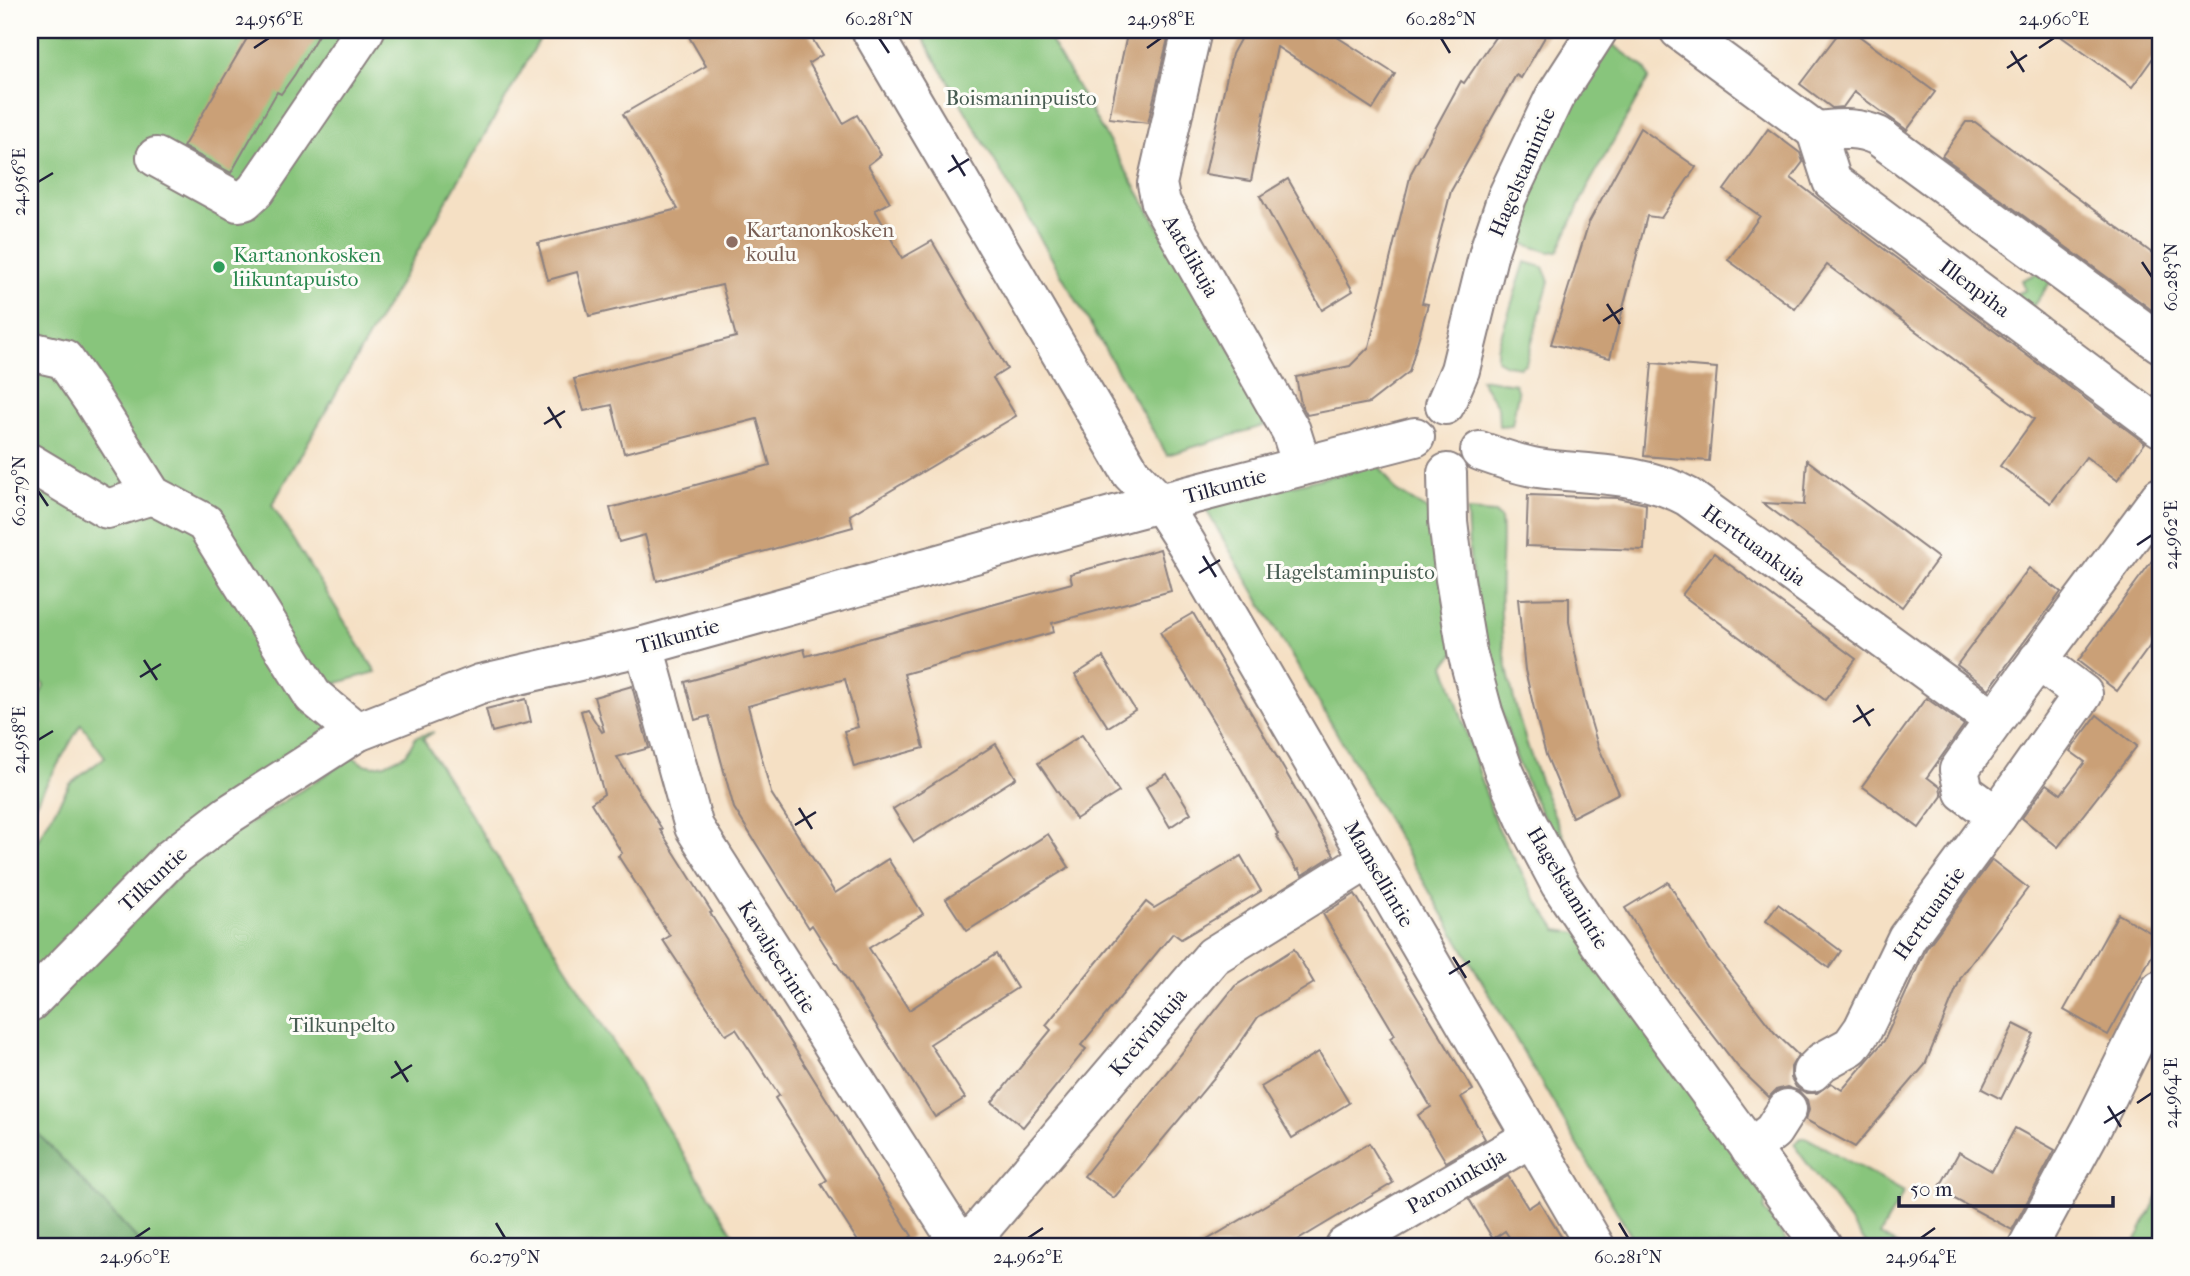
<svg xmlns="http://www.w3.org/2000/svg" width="2190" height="1276" viewBox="0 0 2190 1276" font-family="'IM FELL French Canon',serif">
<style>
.green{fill:#88c57b;stroke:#55745b;stroke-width:2}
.forest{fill:#6eaa6b;stroke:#486653;stroke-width:2}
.building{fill:#caa077}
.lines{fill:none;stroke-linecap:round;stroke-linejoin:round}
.minor-casing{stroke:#8c8180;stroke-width:42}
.minor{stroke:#fff;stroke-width:38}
.ticks{fill:none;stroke:#22223b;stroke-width:2.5}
.education-dot{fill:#8d6e63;stroke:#fdfcf7;stroke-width:2.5}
.leisure-dot{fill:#2e9e5b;stroke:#fdfcf7;stroke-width:2.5}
.labels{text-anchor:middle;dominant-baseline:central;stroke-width:6;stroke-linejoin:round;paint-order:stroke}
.park-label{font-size:21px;fill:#465b51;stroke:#fdfcf7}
.street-label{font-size:21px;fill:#22223b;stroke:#fdfcf7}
.education-label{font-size:21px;fill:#785e54;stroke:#fdfcf7;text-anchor:start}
.leisure-label{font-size:21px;fill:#27864d;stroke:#fdfcf7;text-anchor:start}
.neatline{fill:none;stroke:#22223b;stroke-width:2.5}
.ticks-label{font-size:18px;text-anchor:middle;fill:#22223b}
</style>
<rect width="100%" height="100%" fill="#fdfcf7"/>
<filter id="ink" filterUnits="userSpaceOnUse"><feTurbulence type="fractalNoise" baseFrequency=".0143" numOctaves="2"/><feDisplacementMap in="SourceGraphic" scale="14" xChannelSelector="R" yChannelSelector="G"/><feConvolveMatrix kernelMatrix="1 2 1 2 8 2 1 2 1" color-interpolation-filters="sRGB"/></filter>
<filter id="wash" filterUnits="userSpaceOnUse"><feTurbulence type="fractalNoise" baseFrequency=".00686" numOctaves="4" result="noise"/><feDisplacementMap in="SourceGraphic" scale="28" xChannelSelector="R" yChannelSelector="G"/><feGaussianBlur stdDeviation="1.57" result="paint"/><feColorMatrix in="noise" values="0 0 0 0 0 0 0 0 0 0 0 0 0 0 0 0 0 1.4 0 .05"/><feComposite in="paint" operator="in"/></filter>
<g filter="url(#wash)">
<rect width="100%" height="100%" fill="#f5e0c4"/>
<g class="green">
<path d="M30,30H545L272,505L376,672L337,683L341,712L336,729L30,986V853L70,784L105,757L81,724L30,813V718L44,686L30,667Z"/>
<path d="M918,30H1044L1273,423L1167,455Z"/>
<path d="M1605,39L1645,68L1649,78L1588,186L1558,251L1549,252L1515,241L1526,189Z"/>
<path d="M1525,262L1543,267L1549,281L1526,363L1520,367L1506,365L1497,360V349Z"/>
<path d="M2042,271L2052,280L2028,313L2007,298L2026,290L2022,280Z"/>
<path d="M1480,379L1515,384L1518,393L1512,425L1499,426L1498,407Z"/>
<path d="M1378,464L1396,491L1434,514L1456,651L1445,665L1495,822L1534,896L1557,930L1579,933L1767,1193L1764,1210L1790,1246H1637L1205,508Z"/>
<path d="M1467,511L1495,513L1501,519C1503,535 1501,552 1501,568C1500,594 1500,622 1504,649C1514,719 1539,783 1569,848L1561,853C1545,819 1526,786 1514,751C1487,673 1469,592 1467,511Z"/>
<path d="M434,732L423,739L741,1246H30V1022L199,856L353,757L363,764L374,766L385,764L406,754L416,737Z"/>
<path d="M1801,1138H1807L1904,1192L1880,1235L1899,1246H1868L1798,1151L1795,1144Z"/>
<path d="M2160,1193V1246H2133Z"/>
</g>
<path class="forest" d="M30,1125L144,1246H30Z"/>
<g id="blocks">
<g class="building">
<path d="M252,30H321L295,74L281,94L277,92L231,173L183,147Z"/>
<path d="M685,30H807L822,55L809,63L843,123L857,115L881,155L868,165L890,202L875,210L902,258L932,241L1007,369L993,378L1016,416L850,515L853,527L657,581L645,535L619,542L610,508L770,465L757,419L624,453L612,405L584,411L574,379L736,337L722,285L589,316L577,272L548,280L538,243L678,209L623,114L706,66Z"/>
<path d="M1128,30H1170L1148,123L1109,118Z"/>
<path d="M1245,30H1326L1395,74L1373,109L1277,47L1251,181L1205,174L1232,54Z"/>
<path d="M1500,30H1549L1521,78L1516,75L1451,191L1422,303L1428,304L1409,372L1369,403L1307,415L1301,404L1296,377L1350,366L1369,347L1411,173L1461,81L1464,83Z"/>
<path d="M1841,30H1851L1935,92L1907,130L1854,92L1843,107L1832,108L1800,84Z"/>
<path d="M2052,30H2160V48L2132,87Z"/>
<path d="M1966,122H1975L2160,259V316L1942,156Z"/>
<path d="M1640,128L1696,167L1661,218L1647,216L1610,358L1551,344L1589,222Z"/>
<path d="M1768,129L1800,153L1803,162L1791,178L1880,246L2145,443L2117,480L2086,457L2051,503L2000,466L2034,419L1827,265L1795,309L1728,260L1760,216L1724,190Z"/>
<path d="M1288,179L1353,291L1322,310L1260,196Z"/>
<path d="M1652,363L1717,368L1709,461L1644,456Z"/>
<path d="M1807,460L1938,558L1902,607L1763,503L1804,505Z"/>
<path d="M1528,495L1617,498L1646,504L1644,550L1526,546Z"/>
<path d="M1160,549L1171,591L1052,623L1054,632L904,674L924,748L854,767L844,731L858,727L845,679L748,706L771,793L835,893L888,859L923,914L869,948L909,1010L996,954L1017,988L930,1044L965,1098L935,1117L812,925L809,928L734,808L709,716L695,720L685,682L804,649L806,656L1072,583L1070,574Z"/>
<path d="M2160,550V632L2117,691L2078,661Z"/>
<path d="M1714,553L1856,659L1825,700L1682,595Z"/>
<path d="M2029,568L2061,592L1989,689L1957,665Z"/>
<path d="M1569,598V622L1585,702L1598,746L1619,793L1572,817L1546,755L1535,713L1525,670L1518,599Z"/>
<path d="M1193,613L1334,855L1302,875L1299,869L1297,870L1276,835L1278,834L1234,756L1160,632Z"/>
<path d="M1103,657L1135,710L1108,727L1075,675Z"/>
<path d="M632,686L649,748L617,757L662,829L660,830L712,912L710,913L912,1236L897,1246H861L821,1184L827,1180L775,1098L779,1095L736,1029L726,1035L663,940L670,936L618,856L622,853L591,803L604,794L581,711L587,709L602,732L604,731L594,697Z"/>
<path d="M1926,698L1964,725L1927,777L1940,787L1942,796L1919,828L1862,786Z"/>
<path d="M526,699L531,722L492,732L486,709Z"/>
<path d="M2097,715L2137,746L2058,847L2022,818L2047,784L2061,794L2085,762L2070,751Z"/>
<path d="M1082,735L1119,792L1076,819L1038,763Z"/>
<path d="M996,744L1016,778L914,842L893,809Z"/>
<path d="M1167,774L1191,813L1170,827L1146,787Z"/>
<path d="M1048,834L1069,867L967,931L946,899Z"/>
<path d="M1241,856L1261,891L1181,939L1173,933L1081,1045L1086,1049L1023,1127L992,1102L1051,1030L1046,1025L1146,902L1154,908Z"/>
<path d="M1992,860L2028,888L1961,977L1925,1065L1855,1147L1806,1120L1809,1109L1807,1100L1799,1091L1787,1087L1776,1090L1769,1097L1738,1067L1671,981L1625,908L1668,882L1711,951L1774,1032L1798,1055L1791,1067V1078L1796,1087L1806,1093H1817L1831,1083L1842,1090L1884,1041L1926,949Z"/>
<path d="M1355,894L1473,1090L1461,1097L1485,1139L1446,1162L1418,1115L1431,1107L1390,1038L1395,1035L1323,914Z"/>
<path d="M1778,904L1841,951L1829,968L1766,921Z"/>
<path d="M2118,914L2160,938V941L2108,1035L2064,1010Z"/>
<path d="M1294,949L1314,983L1258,1017L1228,1061L1114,1198L1084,1176L1235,986Z"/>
<path d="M2014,1024L2034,1034L2001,1099L1982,1089Z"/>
<path d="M1319,1052L1349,1103L1292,1138L1261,1087Z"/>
<path d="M2015,1128L2055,1150L2012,1230L1938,1190L1959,1152L1992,1171Z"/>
<path d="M1369,1143L1393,1183L1288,1246H1197Z"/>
<path d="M1508,1176L1528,1208L1539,1201L1567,1246H1515L1505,1231L1493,1239L1469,1199Z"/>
</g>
</g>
</g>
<g filter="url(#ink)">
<use href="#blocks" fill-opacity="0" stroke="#8c8180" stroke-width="2"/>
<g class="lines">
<g class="minor-casing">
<g id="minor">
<path d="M871,30L1131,473L1160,503L1186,543L1595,1246"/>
<path d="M1192,30L1157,184L1161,203L1291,431L1302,466"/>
<path d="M1679,30L1816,131"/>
<path d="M156,157L238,202L244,201L256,190L365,30"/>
<path d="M2160,343L1878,136C1856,126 1839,129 1816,131L1832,181L2160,427"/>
<path d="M30,351L64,359L93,401L152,495L205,523L313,696L357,732"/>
<path d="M1445,405L1460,370L1490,248L1507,197L1554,98L1598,30"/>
<path d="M1480,451C1500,458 1518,465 1538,468C1588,475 1643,472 1688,497L1994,720"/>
<path d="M30,463L107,509L152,495"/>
<path d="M1447,473L1448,521L1455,579L1467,652L1483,712L1504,771L1527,822L1560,884L1599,942L1822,1246"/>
<path d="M644,646L694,827L961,1246"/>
<path d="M2038,660L2083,694L1997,816L1964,792L1959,770C2024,677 2093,588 2160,497"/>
<path d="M30,1002L170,859L228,815L357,732L480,684L644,646L1133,510L1415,437"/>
<path d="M1812,1072L1822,1062L1851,1046L1863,1029L1907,938L1997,816"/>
<path d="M1750,1149L1773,1131L1787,1109"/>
<path d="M960,1245L979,1231L1213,956L1369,859"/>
<path d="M1345,1246L1532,1137"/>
<path d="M2028,1246L2093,1126L2160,990"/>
</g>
</g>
<use href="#minor" class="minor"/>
</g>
</g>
<path class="ticks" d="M879,38L889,53M1441,38L1450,53M254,48L269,38M1147,48L1161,38M2039,48L2054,38M2011,51L2024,72M2007,68L2027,55M952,155L965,176M948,172L969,159M38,182L53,173M2142,262L2152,277M1607,304L1620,324M1603,321L1623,308M548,407L561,428M544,424L565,411M38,491L48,506M2137,545L2152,535M1203,556L1216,577M1199,573L1220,560M144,660L157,680M140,677L161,664M1857,705L1870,726M1853,722L1874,709M38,740L53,731M799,808L812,829M795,825L816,812M1453,957L1466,978M1449,974L1470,961M395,1061L408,1082M391,1078L412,1065M2137,1103L2152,1093M2108,1106L2121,1127M2104,1123L2125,1110M496,1223L505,1238M1619,1223L1628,1238M135,1238L150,1228M1028,1238L1043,1228M1921,1238L1935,1228"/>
<circle class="education-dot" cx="732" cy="242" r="7"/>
<circle class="leisure-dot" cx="219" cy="267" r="7"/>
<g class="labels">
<g class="park-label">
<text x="1021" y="98">Boismaninpuisto</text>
<text x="1350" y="572">Hagelstaminpuisto</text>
<text x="342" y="1025">Tilkunpelto</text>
</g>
<g class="street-label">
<text transform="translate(1522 172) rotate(-67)">Hagelstamintie</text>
<text transform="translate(1191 256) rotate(60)">Aatelikuja</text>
<text transform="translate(1975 288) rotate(37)">Illenpiha</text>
<text transform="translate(1225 486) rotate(-15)">Tilkuntie</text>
<text transform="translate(1754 545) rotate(36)">Herttuankuja</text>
<text transform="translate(678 636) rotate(-15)">Tilkuntie</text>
<text transform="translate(1379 874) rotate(60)">Mamsellintie</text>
<text transform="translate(153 879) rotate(-43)">Tilkuntie</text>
<text transform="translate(1568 888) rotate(59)">Hagelstamintie</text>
<text transform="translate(1929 913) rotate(-55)">Herttuantie</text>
<text transform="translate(777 957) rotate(58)">Kavaljeerintie</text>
<text transform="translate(1148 1032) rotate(-50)">Kreivinkuja</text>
<text transform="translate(1456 1181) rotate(-30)">Paroninkuja</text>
</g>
<g class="education-label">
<text x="746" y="230">Kartanonkosken<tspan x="746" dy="24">koulu</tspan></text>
</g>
<g class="leisure-label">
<text x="233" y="255">Kartanonkosken<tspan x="233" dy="24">liikuntapuisto</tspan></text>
</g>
</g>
<rect width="2190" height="1276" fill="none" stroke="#fdfcf7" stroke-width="77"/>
<path d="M1899 1196v10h214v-10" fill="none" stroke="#22223b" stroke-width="3.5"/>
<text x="1910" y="1196" font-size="21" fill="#22223b" stroke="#fdfcf7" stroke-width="5" paint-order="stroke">50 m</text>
<rect x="38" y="38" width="2114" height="1200" class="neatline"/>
<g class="ticks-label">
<text x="269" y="25">24.956°E</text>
<text x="879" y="25">60.281°N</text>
<text x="1161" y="25">24.958°E</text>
<text x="1441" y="25">60.282°N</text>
<text x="2054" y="25">24.960°E</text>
<text transform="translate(19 182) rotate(-90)" y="6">24.956°E</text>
<text transform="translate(2171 277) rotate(-90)" y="6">60.283°N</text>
<text transform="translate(19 491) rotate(-90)" y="6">60.279°N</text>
<text transform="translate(2171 535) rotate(-90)" y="6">24.962°E</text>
<text transform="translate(19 740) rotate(-90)" y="6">24.958°E</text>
<text transform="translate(2171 1093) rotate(-90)" y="6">24.964°E</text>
<text x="135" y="1263">24.960°E</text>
<text x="505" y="1263">60.279°N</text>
<text x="1028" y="1263">24.962°E</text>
<text x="1628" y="1263">60.281°N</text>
<text x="1921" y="1263">24.964°E</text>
</g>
</svg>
